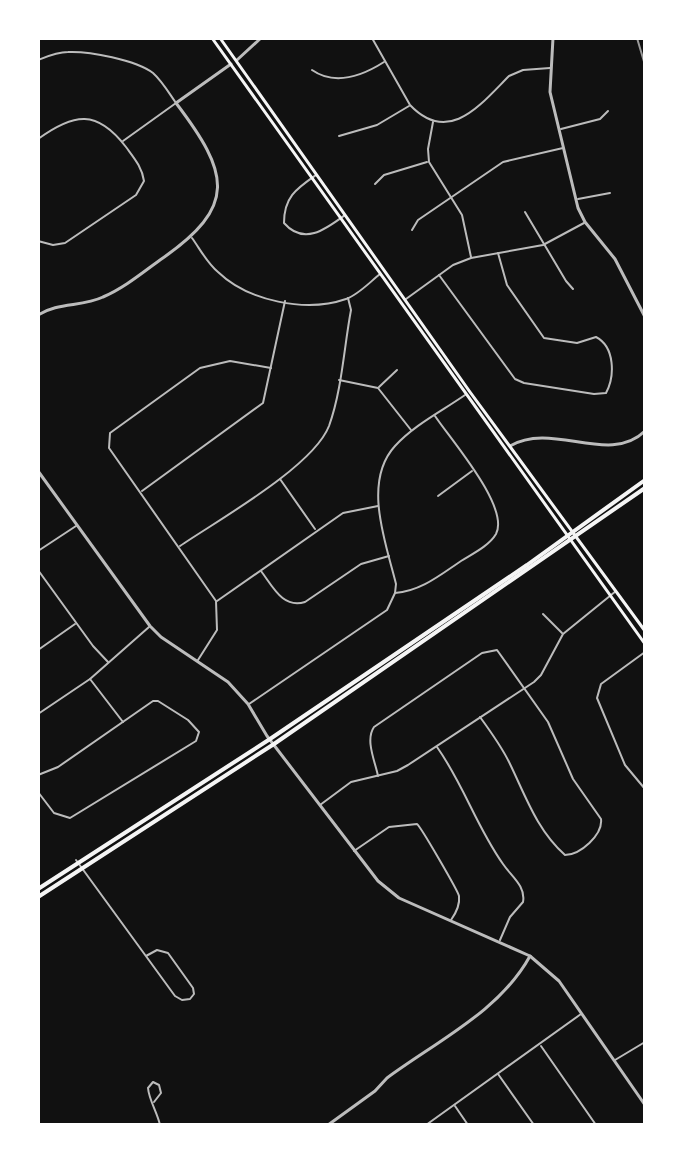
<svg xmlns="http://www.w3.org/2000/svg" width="683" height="1163" viewBox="0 0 683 1163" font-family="Rubik,sans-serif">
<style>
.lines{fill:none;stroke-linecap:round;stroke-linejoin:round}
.minor{stroke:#bcbcbc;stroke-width:2}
.tertiary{stroke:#bcbcbc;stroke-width:3}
.secondary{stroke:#f5f5f5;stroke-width:3}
.primary{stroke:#f5f5f5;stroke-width:4}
.rail{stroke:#9a9a9a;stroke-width:2}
</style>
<rect width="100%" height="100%" fill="#111"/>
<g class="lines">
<g class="minor">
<path d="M372,38L410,105C449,146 481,104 509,76L523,70L550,68"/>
<path d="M38,60C48,56 57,52 68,52C89,51 136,60 153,73C162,81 169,93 176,103L123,141"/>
<path d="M312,70C335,86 362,76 384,62"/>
<path d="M433,122L428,149L429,162L462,215L471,257"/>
<path d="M561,129L600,119L608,111"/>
<path d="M339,136L377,125L409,106"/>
<path d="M38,139C74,113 97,109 126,147C134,158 142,167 144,181L136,195L65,243L53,245L38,241"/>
<path d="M316,175C296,189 284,197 284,223C304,246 326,229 345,215"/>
<path d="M375,184L384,175L427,162"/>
<path d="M578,199L610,193"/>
<path d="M525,212L566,281L573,289"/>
<path d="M412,230L418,220L503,162L563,148"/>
<path d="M192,238C200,249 207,263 218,272C248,301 306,313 346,299C358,295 370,282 380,274"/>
<path d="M439,275L515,379L524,383L594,394L606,393C615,376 615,347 596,337L577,343L544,338L507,285L498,253"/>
<path d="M406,299L453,265L471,258L543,245L584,223"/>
<path d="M339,380L378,388L411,430"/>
<path d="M379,387L397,370"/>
<path d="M280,479L315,529"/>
<path d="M142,491L263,403L285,301"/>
<path d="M438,496L472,471"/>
<path d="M180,546C218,520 313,467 329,426C342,390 344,347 351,310L348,298"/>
<path d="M38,551L76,526"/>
<path d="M38,570L93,646L108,662"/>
<path d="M261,571C273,587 283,609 305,602L361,564L389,556"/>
<path d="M395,593C421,591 440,575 461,561C472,554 489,546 496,534C510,507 451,440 435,416"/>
<path d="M217,601L343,513L378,506"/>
<path d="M543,614L562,633"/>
<path d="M38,650L75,624"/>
<path d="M645,652L601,684L597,698L625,765L645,789"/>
<path d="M198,660L217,630L216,601L109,448L110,433L200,368L230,361L271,368"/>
<path d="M90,679L123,722"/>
<path d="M249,704L387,610L395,593L396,584C386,543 362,482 395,446C414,425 442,411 465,395"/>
<path d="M38,714L90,679L149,627"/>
<path d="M437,747C464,785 476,826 503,864C511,876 526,886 523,902L510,917L500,940"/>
<path d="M38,775L58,767L153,701H158L188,720L199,732L196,741L70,818L54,813L38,792"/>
<path d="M378,776C375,761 365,740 374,727L482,653L497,650L548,722L573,779L601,819C603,835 580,855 565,855C537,830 526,797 510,764C502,747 491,732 480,717"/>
<path d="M320,805L351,782L397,771L408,765L534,682L541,675L563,634L616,591"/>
<path d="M354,851L389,827L417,824C421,827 458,891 459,896C460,904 456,913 451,920"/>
<path d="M76,860L175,996L182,1000L190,999L194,994L193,988L168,953L157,950L146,956"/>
<path d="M541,1046L596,1125"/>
<path d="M615,1060L645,1042"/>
<path d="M498,1074L534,1125"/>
<path d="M154,1102L161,1093L159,1085L153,1082L148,1088C149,1100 157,1112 160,1125"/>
<path d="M455,1106L468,1125"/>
<path d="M426,1125L581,1014"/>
</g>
<g class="tertiary">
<path d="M553,38L550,92L578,208L585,222L615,259L645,317"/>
<path d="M237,60L261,38"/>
<path d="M38,315C58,302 82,307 103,297C124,288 142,273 160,260C239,206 229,173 176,103L231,64"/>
<path d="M510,446C553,421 609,466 645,431"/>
<path d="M38,471L150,626L161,637L228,682L248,704L267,736L378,881L399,898L530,956L559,981L645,1105"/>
<path d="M328,1125L375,1091L387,1078C437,1041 500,1011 530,956"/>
</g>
<g class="secondary">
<path d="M212,38L645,644"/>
<path d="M220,38L470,392L645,631"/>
</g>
<g class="primary">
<path d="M38,889L270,739L527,565L645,480"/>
<path d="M38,897L274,744L645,488"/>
</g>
<path class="rail" d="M637,38L645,65"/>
</g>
<rect width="683" height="1163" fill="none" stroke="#ffffff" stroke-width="80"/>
</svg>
